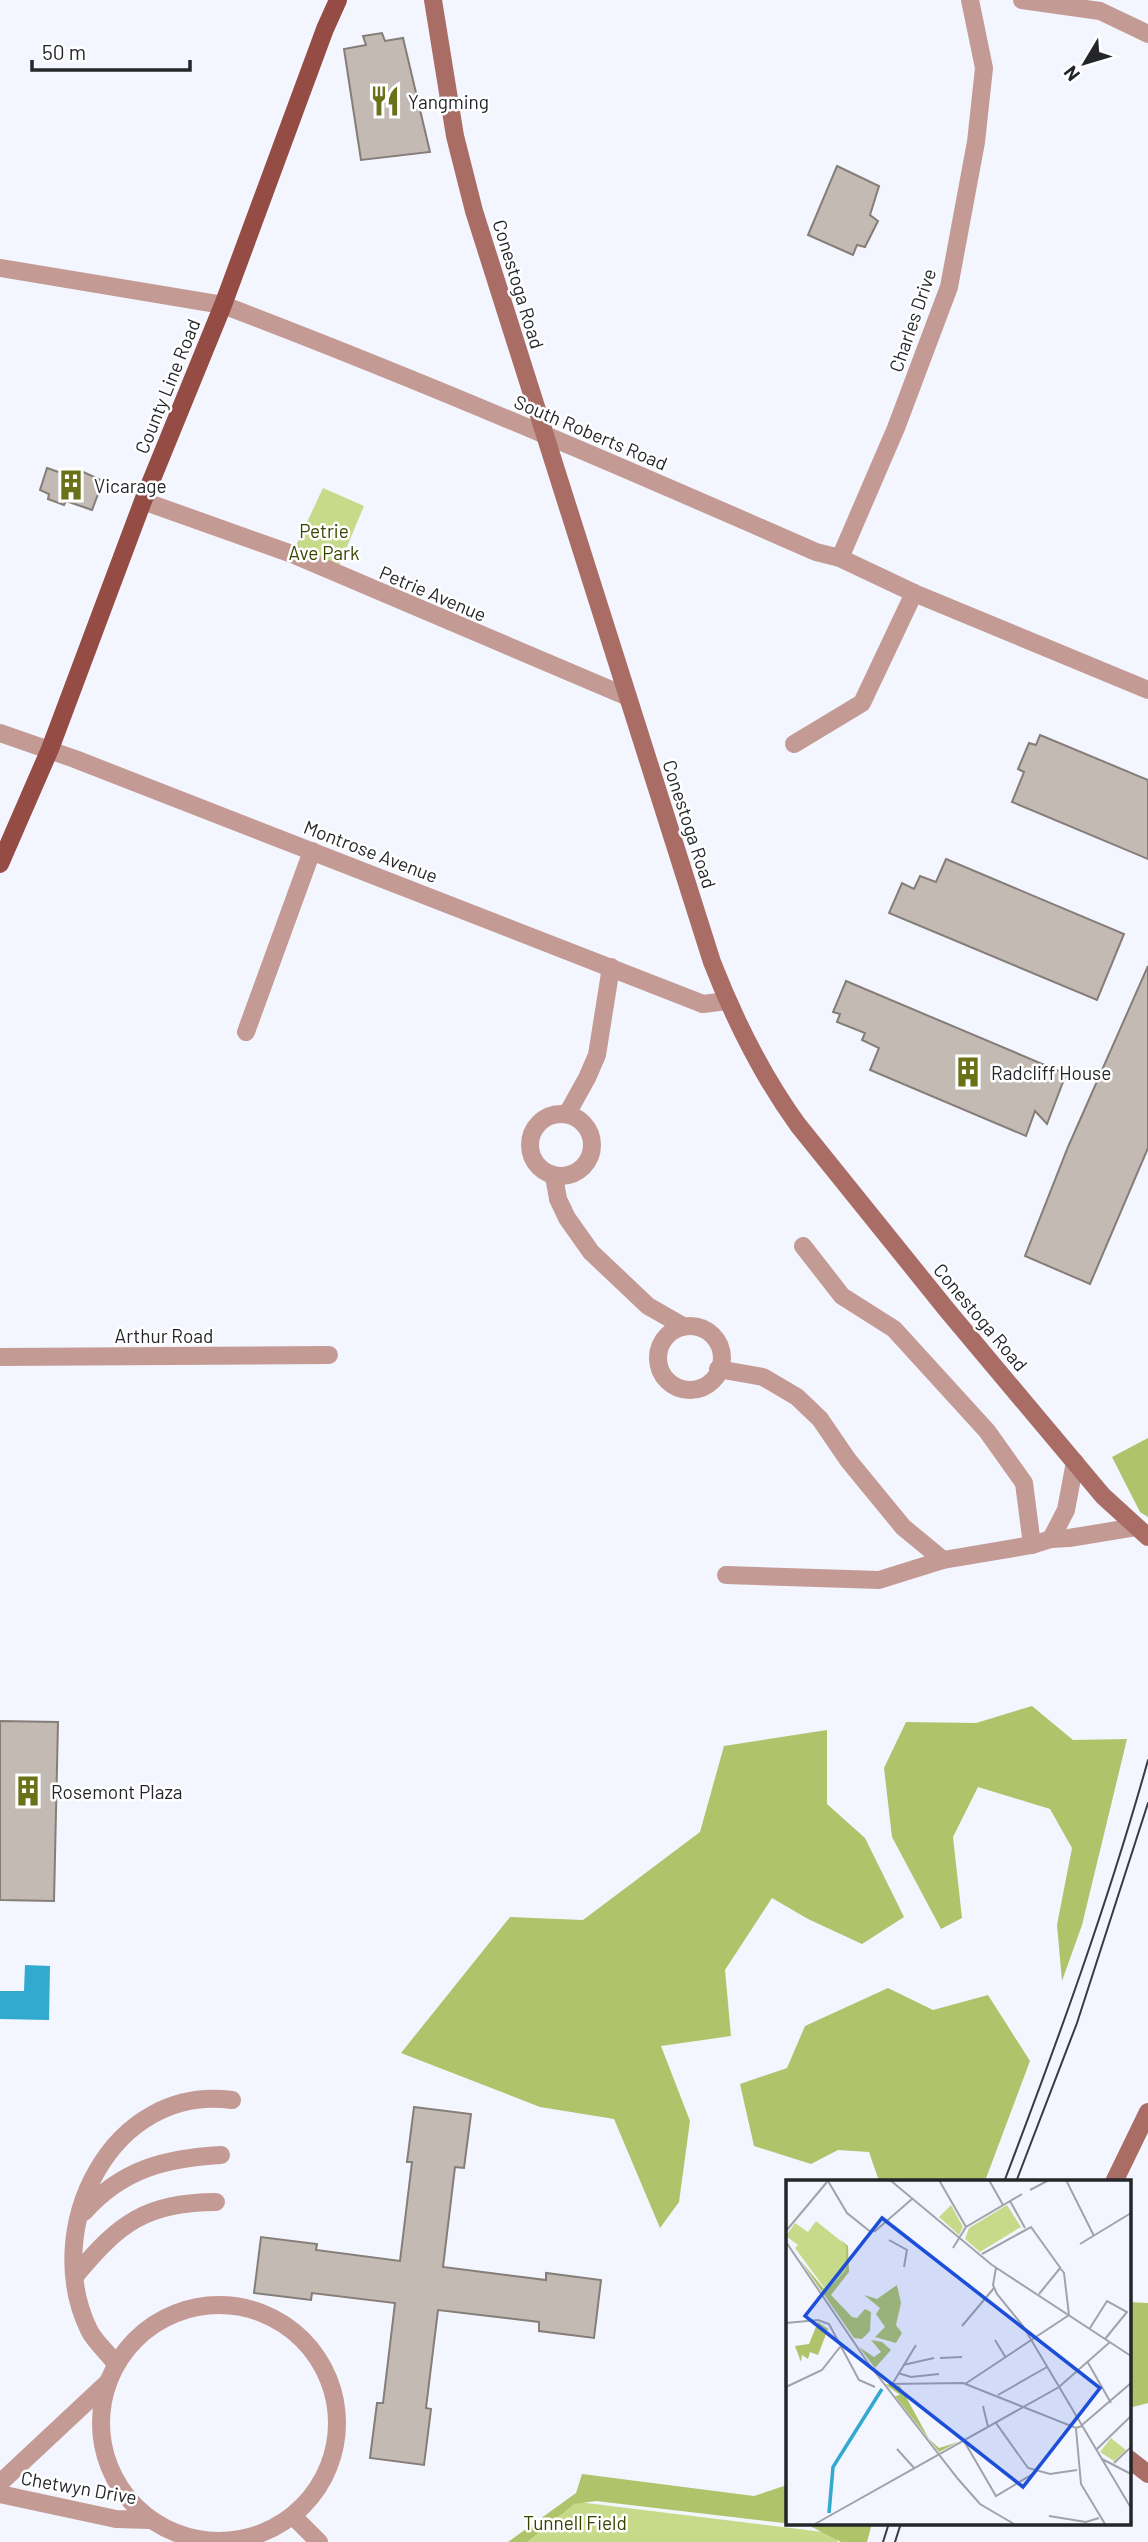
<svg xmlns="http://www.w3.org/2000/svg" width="1148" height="2542" viewBox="0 0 1148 2542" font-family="Barlow,sans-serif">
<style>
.green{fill:#c7da89}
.forest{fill:#afc36b}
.water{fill:#32a9ce}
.building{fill:#c2bab3;stroke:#857d77;stroke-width:2}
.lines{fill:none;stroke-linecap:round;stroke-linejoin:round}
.minor{stroke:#c49a94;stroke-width:18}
.tertiary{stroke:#c49a94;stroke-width:18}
.secondary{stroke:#a96d65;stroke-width:18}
.primary{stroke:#944c44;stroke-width:18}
.tram{stroke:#3a3b40;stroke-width:2}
.labels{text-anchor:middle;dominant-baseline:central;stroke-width:5;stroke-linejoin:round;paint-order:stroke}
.poi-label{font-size:19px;fill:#25262a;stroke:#fff;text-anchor:start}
.street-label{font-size:19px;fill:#25262a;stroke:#fff}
.park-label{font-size:19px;fill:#384300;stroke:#fff}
.inset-river{fill:none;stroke:#32a9ce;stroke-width:3.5}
.inset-road{fill:none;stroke:#a1a2aa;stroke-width:2}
.view{fill:#1d4ed8;fill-opacity:0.15;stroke:#1d4ed8;stroke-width:3.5}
.inset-edge{fill:none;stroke:#25262a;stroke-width:3.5}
</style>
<rect width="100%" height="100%" fill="#f3f5ff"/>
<g class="green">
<path d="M323,488L364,506L335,575L292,554Z"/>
<path d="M570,2501L839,2534L837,2542H517Z"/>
</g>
<g class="forest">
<path d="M1148,1438V1517L1140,1512L1112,1457Z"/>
<path d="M1032,1706L1073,1740L1127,1739L1082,1925L1062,1981L1057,1925L1072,1848L1050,1809L978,1787L953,1837L962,1918L941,1929L892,1837L884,1768L906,1722L976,1723Z"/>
<path d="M827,1730V1804L865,1838L904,1917L862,1944L808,1919L772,1898L725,1970L731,2036L661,2046L690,2121L679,2202L660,2228L614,2119L540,2107L401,2053L510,1917L583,1920L700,1832L724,1746Z"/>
<path d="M888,1988L933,2010L988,1995L1030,2061L985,2181H879L869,2152L838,2150L811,2164L754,2146L740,2084L787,2068L805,2026Z"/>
<path d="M1129,2302L1148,2303V2403L1129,2408Z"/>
<path d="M582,2474L754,2496L787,2485L788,2523H872L867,2542H841L810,2526L596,2501L574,2504L527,2542H508L576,2493Z"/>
</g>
<path class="water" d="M25,1965L50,1966L49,2020L0,2019V1991H24Z"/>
<g class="building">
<path d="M382,33L385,41L403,38L430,152L361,160L344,49L366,45L363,36Z"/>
<path d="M837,166L879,186L870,215L878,221L865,247L857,245L853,255L808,235Z"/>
<path d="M47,468L61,473L62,469L75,474L77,469L103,481L92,510L66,501L64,505L48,499L49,494L40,490Z"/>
<path d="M1040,735L1148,780V859L1012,802L1024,772L1018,769L1029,743L1036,745Z"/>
<path d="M946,859L1124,934L1097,1000L889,913L902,883L914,889L920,876L936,882Z"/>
<path d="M1148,966V1148L1090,1284L1025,1256L1068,1147Z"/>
<path d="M846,981L1066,1074L1047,1124L1035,1111L1026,1136L870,1070L879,1048L862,1040L865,1033L837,1022L840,1014L833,1012Z"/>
<path d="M0,1721L58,1722L54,1901L0,1900Z"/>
<path d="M414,2107L471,2114L464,2168L455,2167L443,2267L546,2280V2273L601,2280L594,2338L539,2331V2322L438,2310L426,2408L431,2409L424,2465L370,2458L377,2403H383L395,2303L312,2293L311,2300L254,2293L261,2237L317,2244L316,2250L400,2261L412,2162H407Z"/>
</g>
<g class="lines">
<g class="minor">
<path d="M1022,0L1100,11L1148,34"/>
<path d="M0,268L223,305"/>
<path d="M143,501L292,554L628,697"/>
<path d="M840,558L896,428L949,287L976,142L984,68L970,0"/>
<path d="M0,733L75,759L703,1004L727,1001"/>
<path d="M794,744L862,703L914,593"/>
<path d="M246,1032L312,851"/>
<circle cx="561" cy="1145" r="31"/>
<path d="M567,1114L587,1078L597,1055L611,967"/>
<path d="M554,1176L558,1199L567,1218L591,1252L648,1306L683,1326"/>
<path d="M803,1246L842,1296L894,1329L987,1431L1024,1483L1032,1545"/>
<circle cx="690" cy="1358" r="32"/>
<path d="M0,1357L329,1355"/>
<path d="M718,1369L763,1377L797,1397L820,1419L848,1460L903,1527L943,1560"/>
<path d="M1051,1539L1066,1510L1075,1462"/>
<path d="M726,1575L879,1580L943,1560L1032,1545L1051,1539L1069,1538L1136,1527"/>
<path d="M84,2212C122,2169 166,2158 221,2155"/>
<path d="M76,2275C119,2223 147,2202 216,2202"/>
<circle cx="219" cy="2423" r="118"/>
<path d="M116,2364C108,2353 95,2342 89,2330C40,2229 111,2084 232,2100"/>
<path d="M0,2483L108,2382"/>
<path d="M0,2494L116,2519L150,2520"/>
<path d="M294,2517L319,2542"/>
</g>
<path class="tertiary" d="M223,305C423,381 620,466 816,552L840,558L914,593L1148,690"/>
<g class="secondary">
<path d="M433,0L455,136L474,211L712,962C735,1021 761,1074 798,1125L947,1310L1103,1496L1148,1537"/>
<path d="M1114,2182L1148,2112"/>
<path d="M1129,2459L1148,2474"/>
</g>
<path class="primary" d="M0,864L50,749L143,501L223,305L325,29L338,0"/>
<g class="tram">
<path d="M1004,2182C1057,2043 1108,1903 1148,1760"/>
<path d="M1016,2182L1077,2023L1148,1803"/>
<path d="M883,2542L889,2523"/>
<path d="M895,2542L901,2523"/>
</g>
</g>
<defs>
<g id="restaurant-bare" transform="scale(2.415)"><path d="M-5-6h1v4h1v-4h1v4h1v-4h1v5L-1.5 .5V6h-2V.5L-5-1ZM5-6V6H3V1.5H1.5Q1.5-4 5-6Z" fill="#6a7117" stroke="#fff" stroke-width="2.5" paint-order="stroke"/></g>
<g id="building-bare" transform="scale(2.415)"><path d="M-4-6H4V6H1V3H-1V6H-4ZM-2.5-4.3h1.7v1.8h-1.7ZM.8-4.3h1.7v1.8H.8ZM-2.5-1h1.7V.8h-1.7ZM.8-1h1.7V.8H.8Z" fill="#6a7117" stroke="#fff" stroke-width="2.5" paint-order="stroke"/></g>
</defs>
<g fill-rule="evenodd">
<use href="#restaurant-bare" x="385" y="101"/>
<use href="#building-bare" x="71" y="485"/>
<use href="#building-bare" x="968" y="1072"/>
<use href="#building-bare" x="28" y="1791"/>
</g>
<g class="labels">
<g class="poi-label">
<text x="408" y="101">Yangming</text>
<text x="94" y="485">Vicarage</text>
<text x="991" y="1072">Radcliff House</text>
<text x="51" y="1791">Rosemont Plaza</text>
</g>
<g class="street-label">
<text transform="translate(519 284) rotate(73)">Conestoga Road</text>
<text transform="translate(912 320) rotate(-71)">Charles Drive</text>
<text transform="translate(167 386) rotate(-68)">County Line Road</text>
<text transform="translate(591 432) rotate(23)">South Roberts Road</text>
<text transform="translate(433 593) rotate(23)">Petrie Avenue</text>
<text transform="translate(690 824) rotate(72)">Conestoga Road</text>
<text transform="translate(371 851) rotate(21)">Montrose Avenue</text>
<text transform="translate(981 1317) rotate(50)">Conestoga Road</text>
<text x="164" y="1335">Arthur Road</text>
<text transform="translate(79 2487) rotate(10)">Chetwyn Drive</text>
</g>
<g class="park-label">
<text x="324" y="530">Petrie<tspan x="324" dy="22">Ave Park</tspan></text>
<text x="575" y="2522">Tunnell Field</text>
</g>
</g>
<g transform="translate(786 2180)">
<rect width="345" height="345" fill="#f3f5ff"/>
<path d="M165,25L177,47L173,55L153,37ZM221,25L235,47L194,72L179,59L183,48ZM30,41L61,66V89L40,110L9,68L12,65L0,56L9,43L22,52ZM325,258L340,270L328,281L314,272Z" fill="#c7da89"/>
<path d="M54,59L62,66L63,92L45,115L66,137L71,138L79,129L85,132L84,151L76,159L68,158L14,80L39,110L43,108L60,90V66ZM111,105L115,123L110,145L116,153L110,163L89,157L99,147L90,134L94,128L78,115L91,119ZM32,142L42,149L32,175L24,172L22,179L16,175L15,182L9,166L23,164ZM85,160L96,162L105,170L89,188L73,167L88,177L95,172ZM99,204L114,206L143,259L153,268L172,262L153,272L109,216L114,215Z" fill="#afc36b"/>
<path class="inset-river" d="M43,333L47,287L96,209"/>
<path class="inset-road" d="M104,0L206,85L345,176M153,0L180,47M203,0L217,25M280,0L308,56M42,1L61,33L86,53M244,10L263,0M224,21L239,48M0,51L41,2M88,52L126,19M103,60L121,70L118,87M0,62L82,183L172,299L194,324L228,344M294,64L345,33M167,68L180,47L236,14M210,88L207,105L211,114L237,146L345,328M253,114L275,87M0,143L32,140L43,144L73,200L89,207M176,146L208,108M304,148L321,121L341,132L319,159M209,160L220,178M154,178L176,177M301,181L325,223M117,185L148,178M112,193L125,197L153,194M107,203L130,165M103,204L177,203L290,248L296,246M179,204L283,135L278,93L245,47L196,74M0,207L36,190L54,167M212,215L261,187M197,226L202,247M210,243L242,288L264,294L291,290M296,245L345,203M290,249L295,304L319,344M178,261L210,316L250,292M111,269L129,289M310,270L345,236M316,279L345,294M328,283L345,267M263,336L300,342L313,338M29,344L273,207L324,162"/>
<path class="view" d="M96,38L314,208L237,307L19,136Z"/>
<rect width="345" height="345" class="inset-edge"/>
</g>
<g transform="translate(1085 63) rotate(232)" stroke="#ffffff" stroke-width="5" paint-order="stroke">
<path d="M0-5L12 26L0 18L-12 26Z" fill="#25262a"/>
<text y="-10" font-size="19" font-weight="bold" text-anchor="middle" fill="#25262a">N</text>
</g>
<path d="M32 60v10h158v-10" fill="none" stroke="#25262a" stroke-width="3.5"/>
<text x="42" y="60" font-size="21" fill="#25262a" stroke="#ffffff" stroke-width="5" paint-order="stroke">50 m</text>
</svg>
